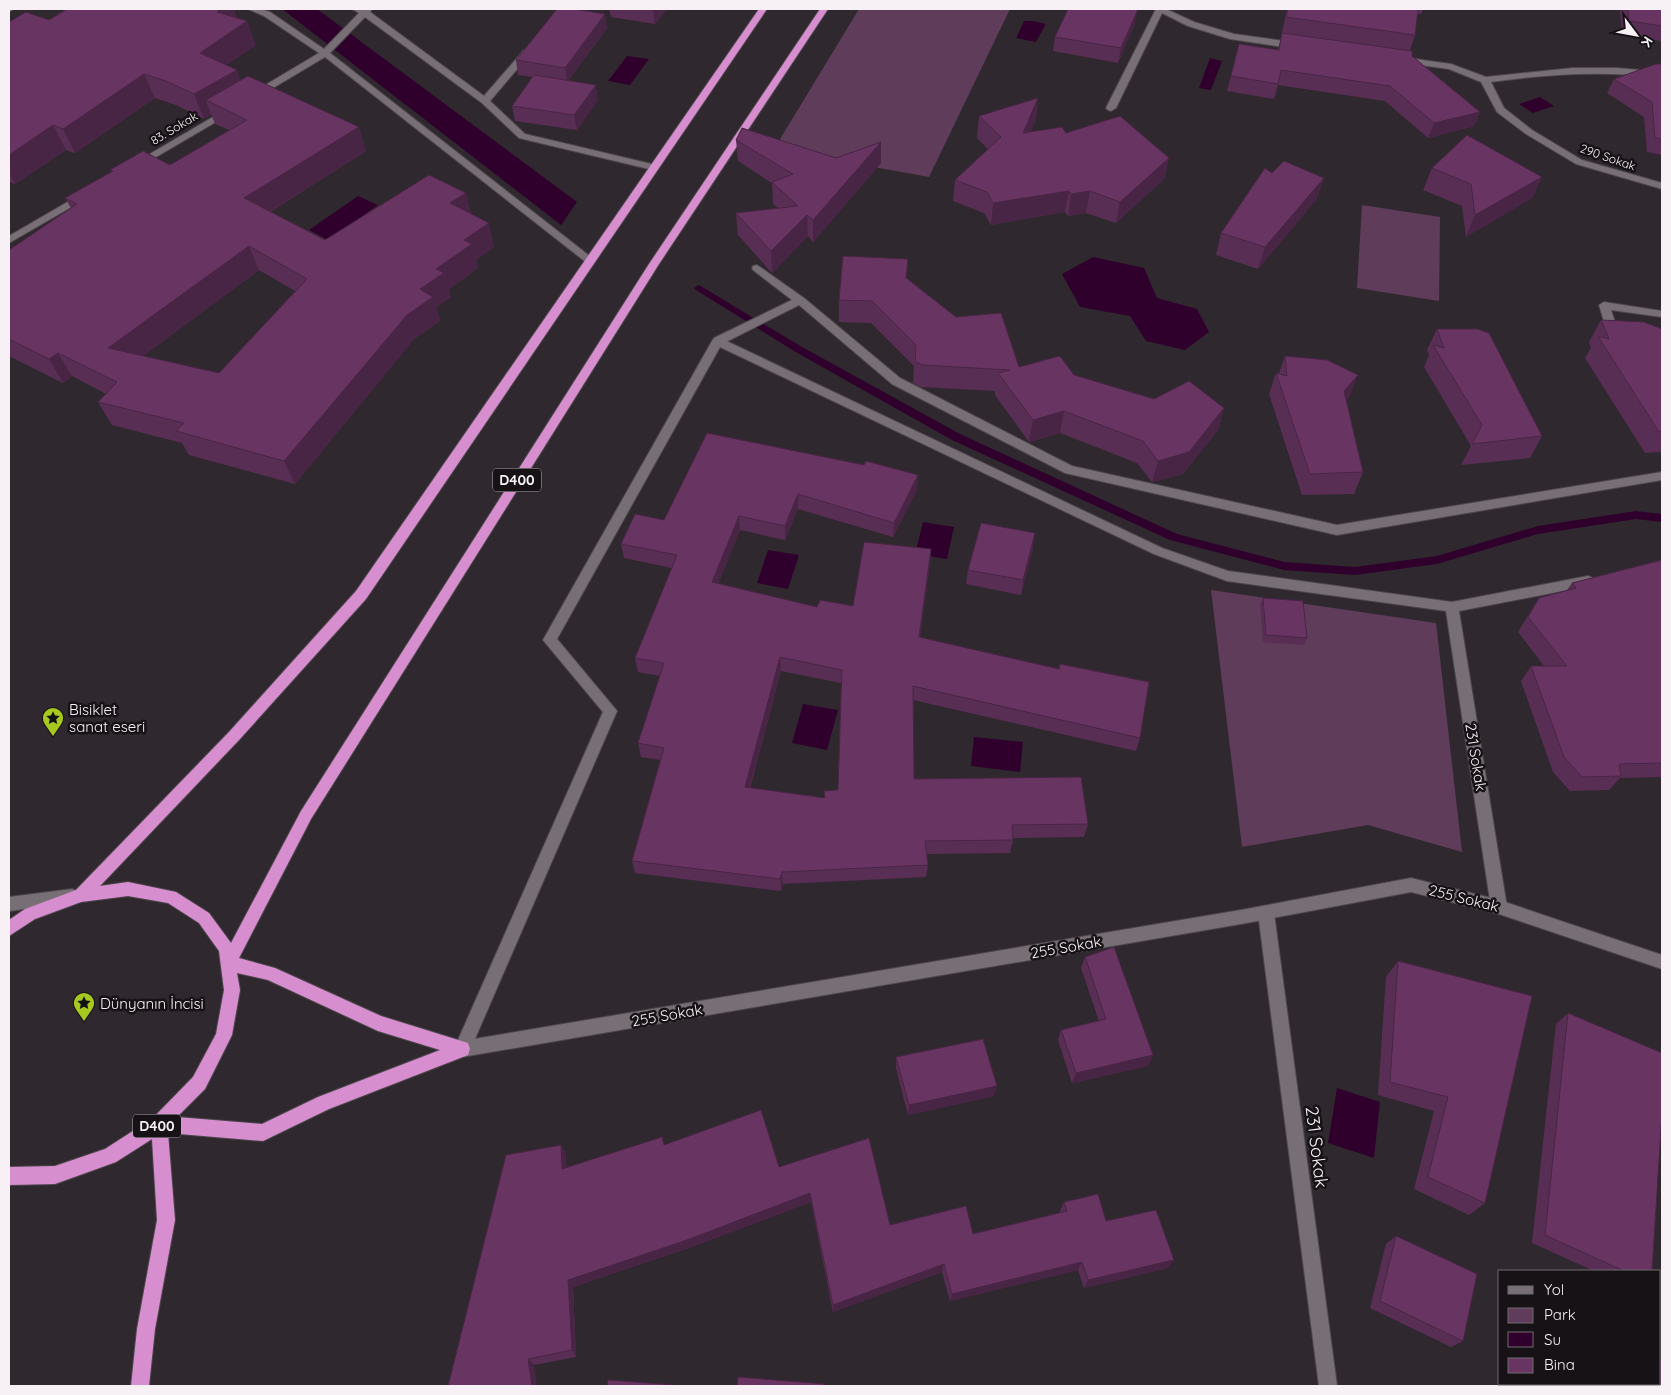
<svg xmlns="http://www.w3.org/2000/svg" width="1671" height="1395" viewBox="0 0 1671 1395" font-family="Quicksand,sans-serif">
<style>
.green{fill:#5e3c5a}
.water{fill:#30002d}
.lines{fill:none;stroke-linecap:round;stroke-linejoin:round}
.stream{fill:#30002d;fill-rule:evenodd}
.service-casing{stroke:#4e474d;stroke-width:2}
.minor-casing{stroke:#4e474d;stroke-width:2}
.tertiary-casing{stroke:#4e474d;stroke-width:2}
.secondary-casing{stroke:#4e474d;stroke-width:2}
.trunk-casing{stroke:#4e474d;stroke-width:2}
.service{fill:#786e76;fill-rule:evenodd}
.minor{fill:#786e76;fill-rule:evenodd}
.tertiary{fill:#786e76;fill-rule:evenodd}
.secondary{fill:#786e76;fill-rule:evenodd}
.trunk{fill:#d78ecf;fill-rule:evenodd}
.wall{fill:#592e55;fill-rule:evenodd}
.shaded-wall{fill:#492545}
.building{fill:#683563;stroke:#492545;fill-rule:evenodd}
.labels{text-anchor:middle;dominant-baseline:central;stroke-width:5;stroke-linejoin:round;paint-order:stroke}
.far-street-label{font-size:12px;fill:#f7f1f6;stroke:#161215}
.shield{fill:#161215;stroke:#b4aeb2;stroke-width:1}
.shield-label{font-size:14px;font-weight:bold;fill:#f7f1f6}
.poi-label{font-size:15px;fill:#f7f1f6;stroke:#161215;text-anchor:start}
.street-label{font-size:15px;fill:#f7f1f6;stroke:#161215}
.near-street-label{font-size:18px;fill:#f7f1f6;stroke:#161215}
</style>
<rect width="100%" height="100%" fill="#30282f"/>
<g class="green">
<path d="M859,9H1010L929,177L774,149Z"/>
<path d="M1362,205L1440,217L1439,301L1357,288Z"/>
<path d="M1211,590L1436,623L1462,852L1368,825L1242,847Z"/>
</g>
<g class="water">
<path d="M282,9H317L577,202L561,225Z"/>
<path d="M1024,21H1033L1046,24L1036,42L1016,38Z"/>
<path d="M627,56L649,59L630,85L608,81Z"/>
<path d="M1210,58L1222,61L1211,90L1199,88Z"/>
<path d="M1540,97L1554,106L1533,113L1519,104Z"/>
<path d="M358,196L378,205L328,240L309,230Z"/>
<path d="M1093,257L1144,268L1157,298L1197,309L1209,332L1185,350L1146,341L1130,316L1080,307L1062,274Z"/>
<path d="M923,522L954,527L947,559L915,554Z"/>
<path d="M768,550L799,555L788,589L757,583Z"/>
<path d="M803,704L838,710L827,750L792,743Z"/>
<path d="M974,737L1023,742L1020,772L971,766Z"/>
<path d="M1337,1088L1380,1102L1374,1158L1328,1143Z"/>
</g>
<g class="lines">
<path class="stream" d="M699,285L802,347L960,434L1177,534L1284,562L1355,567L1437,556L1538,526L1636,511L1662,514V522L1636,519L1538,534L1437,564L1355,575L1284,570L1170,540L952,440L794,351L696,290L694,288Z"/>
<g class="service-casing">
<g id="service">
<path d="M757,265L804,298L900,378L1072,466L1337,525L1662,472V480L1337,535L1065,473L892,384L799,305L722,344H714L712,341L714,338L792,300L753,270L752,268L753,266Z"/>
<path d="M1604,302L1662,311V317L1611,310L1616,325L1614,328H1606L1599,305Z"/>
</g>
</g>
<g class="minor-casing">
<g id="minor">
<path d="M9,9H14L9,12Z"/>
<path d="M248,9H260L270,12L324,49L359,13L352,9H372L370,12L484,96L524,50H530V54L490,101L525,134L656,165L658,167L653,170L519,138L482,103L365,17L330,53L596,261L591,264L587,263L325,57L258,97H252V93L319,53L264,16Z"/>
<path d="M1156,9H1166L1194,22L1234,34L1298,43L1302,46L1298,49L1230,39L1188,26L1162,13L1116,108L1111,111L1108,110L1106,108Z"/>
<path d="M1401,57L1451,64L1486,77L1573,68H1617L1662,72V78C1604,70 1548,74 1491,82L1504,108L1532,130L1582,160L1662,183V189L1576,164L1526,134L1497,112L1481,82L1449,69L1398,62L1396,60Z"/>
<path d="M230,107L235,110L233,112L139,167H133L131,165Z"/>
<path d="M83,193L87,194V198L9,243V236Z"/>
<path d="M718,337L1162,548L1228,571L1452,602L1588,576L1593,578L1594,581L1593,584L1588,586L1459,611L1507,907L1504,912L1499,914L1494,912L1491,907L1446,611L1227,581L1154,554L720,347L557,639L617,711L468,1055L462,1057L456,1055L454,1049L603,712L543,640L712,341Z"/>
<path d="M1266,906L1271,908L1274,913L1337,1386H1319L1258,913L1261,908Z"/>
</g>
</g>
<g class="tertiary-casing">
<path id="tertiary" d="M1411,878L1499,900L1662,955V969L1499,914L1411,892L1241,924L462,1057L456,1055L454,1049L456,1043L462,1041L1241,910Z"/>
</g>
<g class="secondary-casing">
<path id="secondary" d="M72,889L77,891L80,896L77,901L72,903L9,911V897Z"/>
</g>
<g class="trunk-casing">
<path id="trunk" d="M759,9H767L366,599L239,740L100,886L128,882L176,892L209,913L231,943L301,811L649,264L820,9H828L659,264L311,819L239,958L275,968L381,1016L468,1043L470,1049L468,1055L329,1109L263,1141L168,1133L175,1220L155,1329L149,1386H131L137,1329L157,1220L152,1139L116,1162L55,1184L9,1185V1167L55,1166L105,1149L153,1118L193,1077L216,1034L224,990L219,951L199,923L168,903L128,896L81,902L35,919L9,936V920L25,909L76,890L229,732L356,591ZM237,973L268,980L378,1031L440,1050L318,1097L262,1124L177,1117L205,1089L232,1035L240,990Z"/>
</g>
<use href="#service" class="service"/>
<use href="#minor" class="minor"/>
<use href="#tertiary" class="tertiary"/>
<use href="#secondary" class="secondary"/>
<use href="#trunk" class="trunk"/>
</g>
<g class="wall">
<path d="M67,9H234L237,18L256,45L226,65L241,80L366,151L270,212L325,240L471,214L494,247L476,260L478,268L449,289L451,297L436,307L440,321L414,339L295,484L189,455L182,443L112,425L98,402L106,394L72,376L63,383L9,356V250L71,208L65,198L111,172L110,170L170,165L229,130L215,124L211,114L204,119L176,105L155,98L75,153L66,150L15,184L9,182V22L49,20ZM259,270L295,291L219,373L143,356Z"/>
<path d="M609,9H667L655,24L611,17Z"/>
<path d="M1287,9H1423L1421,14H1417L1415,35L1410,50L1412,56L1480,112L1474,126L1428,138L1385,101L1278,85L1274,99L1227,91L1239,44L1278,50Z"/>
<path d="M1620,9H1662V41L1622,36Z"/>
<path d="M1135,23L1118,63L1053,51L1055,37Z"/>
<path d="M607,28L568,81L598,100L577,130L515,121L512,106L533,77L518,75L516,60Z"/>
<path d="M1662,64V155L1647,152L1644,117L1607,93L1614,79Z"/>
<path d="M1038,98L1036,120L1030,132L1066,133L1169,158L1164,179L1116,223L1086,213L1068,216L1065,212L991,225L984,213L953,201L955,180L988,149L977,138L979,116Z"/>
<path d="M736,140L836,158L881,163L813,242L808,236L772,273L738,235L736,213L778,208L773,204L772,183L738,161Z"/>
<path d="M1432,168L1542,177L1532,198L1466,237L1462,206L1423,190Z"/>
<path d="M1272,173L1324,178L1316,200L1258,269L1216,255L1221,233Z"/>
<path d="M907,278L1019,367L1074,375L1154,399L1224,408L1218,430L1183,474L1152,482L1137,463L1060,433L1029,442L995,395V391L921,387L913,383L914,366L871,323L839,322V300Z"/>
<path d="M1601,320L1662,329V452L1645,453L1585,358L1591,348L1589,342Z"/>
<path d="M1437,329L1542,436L1530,458L1461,465L1471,446L1424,367L1429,355L1427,350Z"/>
<path d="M1285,356L1350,396L1346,400L1363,472L1354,494L1302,495L1269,394L1276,373H1279Z"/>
<path d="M864,465L918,475L917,490L893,537L798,509L785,540L740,530L718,584L817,607L853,606L930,563L920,637L1140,738L1136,751L913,700L914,779L1088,824L1084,837L1013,838V840L1010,853L926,854L928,865L926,877L783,884L781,891L635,873L632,861L660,760L641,757L638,743L660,676L638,672L635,658L672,568L624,558L621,544L664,520ZM781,671L841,683L838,790L824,798L750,788Z"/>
<path d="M1033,548L1021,595L966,584L968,570Z"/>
<path d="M1662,560V777L1620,778L1609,790L1570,791L1553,772L1521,681L1531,666H1544L1518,632L1539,598L1567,590L1572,583Z"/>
<path d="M1263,598L1307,638L1304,645L1263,642L1260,605Z"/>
<path d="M1085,957L1153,1055L1148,1066L1072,1083L1058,1040L1061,1030L1099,1021L1081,968Z"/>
<path d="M1398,961L1532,996L1485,1203L1469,1215L1414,1189L1434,1111L1378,1095L1386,977Z"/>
<path d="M1568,1013L1652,1271H1594L1532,1243L1556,1024Z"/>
<path d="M896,1057L994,1096L908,1115L896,1068Z"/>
<path d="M662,1137L664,1144L779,1167L890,1225L973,1234L1061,1213L1060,1211L1064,1202L1106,1221L1168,1268L1084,1288L1078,1270L950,1301L942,1272L833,1312L811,1202L689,1248L573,1287L576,1357L534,1365L448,1386L566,1154V1168Z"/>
<path d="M1396,1236L1463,1341L1451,1347L1370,1308L1386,1244Z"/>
<path d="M1548,1384H1660L1662,1386H1548Z"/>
</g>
<g class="shaded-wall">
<path d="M221,9H234L240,26L247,21L256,45L209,77L200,53L217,12Z"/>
<path d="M654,9H667L655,24L653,10Z"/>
<path d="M1138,9L1135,23L1118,63L1121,48Z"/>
<path d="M605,14L607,28L567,82L565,68Z"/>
<path d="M237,70L246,94L206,100L211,114L204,119L194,94Z"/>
<path d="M144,74L155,98L75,153L63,129Z"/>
<path d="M596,85L598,100L577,130L574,115Z"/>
<path d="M1038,98L1036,120L1020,155L1023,133Z"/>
<path d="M1480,112L1474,126L1428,138L1434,123Z"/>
<path d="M53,125L66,150L15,184L9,172V155Z"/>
<path d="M359,127L366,151L253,222L244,198Z"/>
<path d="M881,142V163L813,242V220Z"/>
<path d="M1169,158L1164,179L1116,223L1120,202Z"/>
<path d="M1542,177L1532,198L1466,237L1475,215Z"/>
<path d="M1324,178L1316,200L1258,269L1265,247Z"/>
<path d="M1069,191L1065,212L991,225L993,203Z"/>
<path d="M1090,191L1086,213L1068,216L1071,194Z"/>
<path d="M466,193L472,217L450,203Z"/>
<path d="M807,215L808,236L772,273L771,251Z"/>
<path d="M489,223L494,247L476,260L478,268L449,289L451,297L436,307L440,321L414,339L295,484L284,461L407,315L420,289L436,269L464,240Z"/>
<path d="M249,246L259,270L121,372L108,348Z"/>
<path d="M58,353L72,376L63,383L49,359Z"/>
<path d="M1358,375L1350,396L1335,412L1344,391Z"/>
<path d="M1224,408L1218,430L1183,474L1152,482L1158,461Z"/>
<path d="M1064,411L1060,433L1029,442L1033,420Z"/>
<path d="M918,475L917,490L893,537L894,523Z"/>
<path d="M798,494V509L785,540V526Z"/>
<path d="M739,516L740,530L713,596L712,582Z"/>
<path d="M1035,533L1033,548L1021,595L1023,580Z"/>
<path d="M931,549L930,563L918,651L919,637Z"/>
<path d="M780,657L781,671L746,800L745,787Z"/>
<path d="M782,872L783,884L781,891L780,879Z"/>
<path d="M1153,1055L1148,1066L1072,1083L1076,1073Z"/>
<path d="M997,1086L994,1096L908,1115L909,1105Z"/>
<path d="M561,1145L566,1154L567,1178L562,1169Z"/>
<path d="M810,1193L811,1202L689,1248L573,1287L576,1357L572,1350L568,1280Z"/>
<path d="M1174,1260L1168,1268L1084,1288L1088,1280Z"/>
<path d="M1082,1262L1078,1270L950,1301L952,1294Z"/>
<path d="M944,1264L942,1272L833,1312V1305Z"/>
<path d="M528,1359L534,1365L537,1386H532Z"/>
</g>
<g class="building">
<path d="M67,9H221L217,12L247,21L200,53L237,70L194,94L166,81L144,74L63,129L53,125L9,155V22L26,12L49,20Z"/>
<path d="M557,9H574L605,14L565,68L516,60Z"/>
<path d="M1068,9H1138L1121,48L1055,37Z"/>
<path d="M1288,9H1418L1415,35L1286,17Z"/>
<path d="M1628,9H1662V26L1629,21Z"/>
<path d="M1282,33L1412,51V56L1480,112L1434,123L1390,86L1281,70L1278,84L1231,76L1239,44L1279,50Z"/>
<path d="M1656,64H1662V139L1655,138L1652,102L1614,79Z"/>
<path d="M534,75L596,85L574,115L512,106Z"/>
<path d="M248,76L359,127L244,198L325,240L429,175L466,193L450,203L489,223L464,240L472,244L436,269L444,273L420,289L433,297L407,315L284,461L176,431L184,423L98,402L117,382L58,353L49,359L9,339V250L77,204L65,198L113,171L110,170L143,151L170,165L247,120L206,100ZM249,246L307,279L219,373L108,348Z"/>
<path d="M1038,98L1023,133L1062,127L1066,133L1120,116L1169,158L1120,202L1090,191L1071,194L1069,191L993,203L987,192L955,180L1001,137L979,116Z"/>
<path d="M742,128L836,158L881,142L813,220L807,215L771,251L736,213L798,206L772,182L793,174L736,140Z"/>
<path d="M1467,135L1542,177L1475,215L1471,184L1432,168Z"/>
<path d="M1284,161L1324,178L1265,247L1221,233L1265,168L1272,173Z"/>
<path d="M843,256L908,259L906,278L956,317L1001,313L1019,367L1060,356L1074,375L1154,399L1189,381L1224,408L1189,452L1158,461L1143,441L1064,411L1033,420L998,373L1010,370L922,365L915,361L916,345L872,301L839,300Z"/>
<path d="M1601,320L1644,322L1662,329V431L1659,432L1598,336L1609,339Z"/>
<path d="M1437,329H1477L1489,333L1542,436L1472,444L1482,425L1433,345L1444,348Z"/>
<path d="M1285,356L1327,360L1358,375L1344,391L1363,472L1310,474L1276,373L1287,376Z"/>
<path d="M707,433L864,465L866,461L918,475L894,523L798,494L785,526L739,516L712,582L817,607L820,600L853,606L864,542L931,549L919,637L1059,669L1060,664L1149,682L1140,738L913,686L914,779L1081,777L1088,824L1012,825L1013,840L925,841L928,865L782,872L780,879L632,861L664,748L638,743L664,663L635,658L677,555L621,544L635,514L664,520ZM780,657L842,670L838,790L824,791L825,798L745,787Z"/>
<path d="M981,523L1035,533L1023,580L968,570Z"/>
<path d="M1662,560V763L1619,764L1621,776L1582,777L1564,757L1531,666H1567L1528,617L1539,598L1576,588L1572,583Z"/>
<path d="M1263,598L1303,601L1307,638L1266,635Z"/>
<path d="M1114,947L1153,1055L1076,1073L1061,1030L1106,1019L1085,957Z"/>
<path d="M1398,961L1532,996L1485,1203L1428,1177L1448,1097L1390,1082Z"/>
<path d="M1568,1013L1662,1053V1113L1652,1271H1624L1545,1235Z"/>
<path d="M983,1039L997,1086L909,1105L896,1057Z"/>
<path d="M761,1110L779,1167L869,1138L890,1225L966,1206L973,1234L1067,1211L1064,1202L1098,1194L1106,1221L1156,1210L1174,1260L1088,1280L1082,1262L952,1294L944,1264L833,1305L810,1193L687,1240L568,1280L572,1350L528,1359L532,1386H448L506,1155L561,1145L562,1169L662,1137L664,1145Z"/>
<path d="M1396,1236L1477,1274L1463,1341L1380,1301Z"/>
<path d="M1660,1359L1662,1360V1386H1560L1561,1384H1660Z"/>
<path d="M738,1377L824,1384V1386H737Z"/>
<path d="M608,1380L688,1386H607Z"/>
</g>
<defs>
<g id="sight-pin" transform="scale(1.125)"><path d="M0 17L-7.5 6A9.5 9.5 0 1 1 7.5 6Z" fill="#a7c81f" stroke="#161215"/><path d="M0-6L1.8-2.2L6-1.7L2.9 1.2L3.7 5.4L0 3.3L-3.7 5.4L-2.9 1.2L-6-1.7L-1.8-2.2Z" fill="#111"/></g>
</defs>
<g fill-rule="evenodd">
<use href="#sight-pin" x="53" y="718"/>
<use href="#sight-pin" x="84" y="1003"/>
</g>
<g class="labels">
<g class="far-street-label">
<text transform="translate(174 128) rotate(-31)">83. Sokak</text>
<text transform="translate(1608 157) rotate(19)">290 Sokak</text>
</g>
<g class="shield">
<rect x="493" y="468.5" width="48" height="23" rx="4"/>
<rect x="133" y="1114.5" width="48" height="23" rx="4"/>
</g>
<g class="shield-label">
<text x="517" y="480">D400</text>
<text x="157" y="1126">D400</text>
</g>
<g class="poi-label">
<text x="69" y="709">Bisiklet<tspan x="69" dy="17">sanat eseri</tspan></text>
<text x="100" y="1003">Dünyanın İncisi</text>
</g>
<g class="street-label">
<text transform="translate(1476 757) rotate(81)">231 Sokak</text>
<text transform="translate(1464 898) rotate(14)">255 Sokak</text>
<text transform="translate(1066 947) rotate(-10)">255 Sokak</text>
<text transform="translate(667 1015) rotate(-10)">255 Sokak</text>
</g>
<g class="near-street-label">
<text transform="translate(1317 1147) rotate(83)">231 Sokak</text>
</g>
</g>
<rect width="1671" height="1395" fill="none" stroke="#f7f1f6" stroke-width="20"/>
<rect x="1498" y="1270" width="162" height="115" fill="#161215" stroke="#706b6f"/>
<rect x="1508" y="1286" width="25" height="8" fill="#786e76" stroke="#706b6f"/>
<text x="1544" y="1295" font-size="15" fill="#f7f1f6">Yol</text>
<rect x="1508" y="1308" width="25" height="15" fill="#5e3c5a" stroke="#706b6f"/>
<text x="1544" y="1320" font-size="15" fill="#f7f1f6">Park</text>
<rect x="1508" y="1332" width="25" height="15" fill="#30002d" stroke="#706b6f"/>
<text x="1544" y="1345" font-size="15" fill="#f7f1f6">Su</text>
<rect x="1508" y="1358" width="25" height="15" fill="#683563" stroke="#706b6f"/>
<text x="1544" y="1370" font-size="15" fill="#f7f1f6">Bina</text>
<g transform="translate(1636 35) rotate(122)" stroke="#161215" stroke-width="4" paint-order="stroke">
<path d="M0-4L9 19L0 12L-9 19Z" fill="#f7f1f6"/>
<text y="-8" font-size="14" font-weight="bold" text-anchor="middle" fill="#f7f1f6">K</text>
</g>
</svg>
